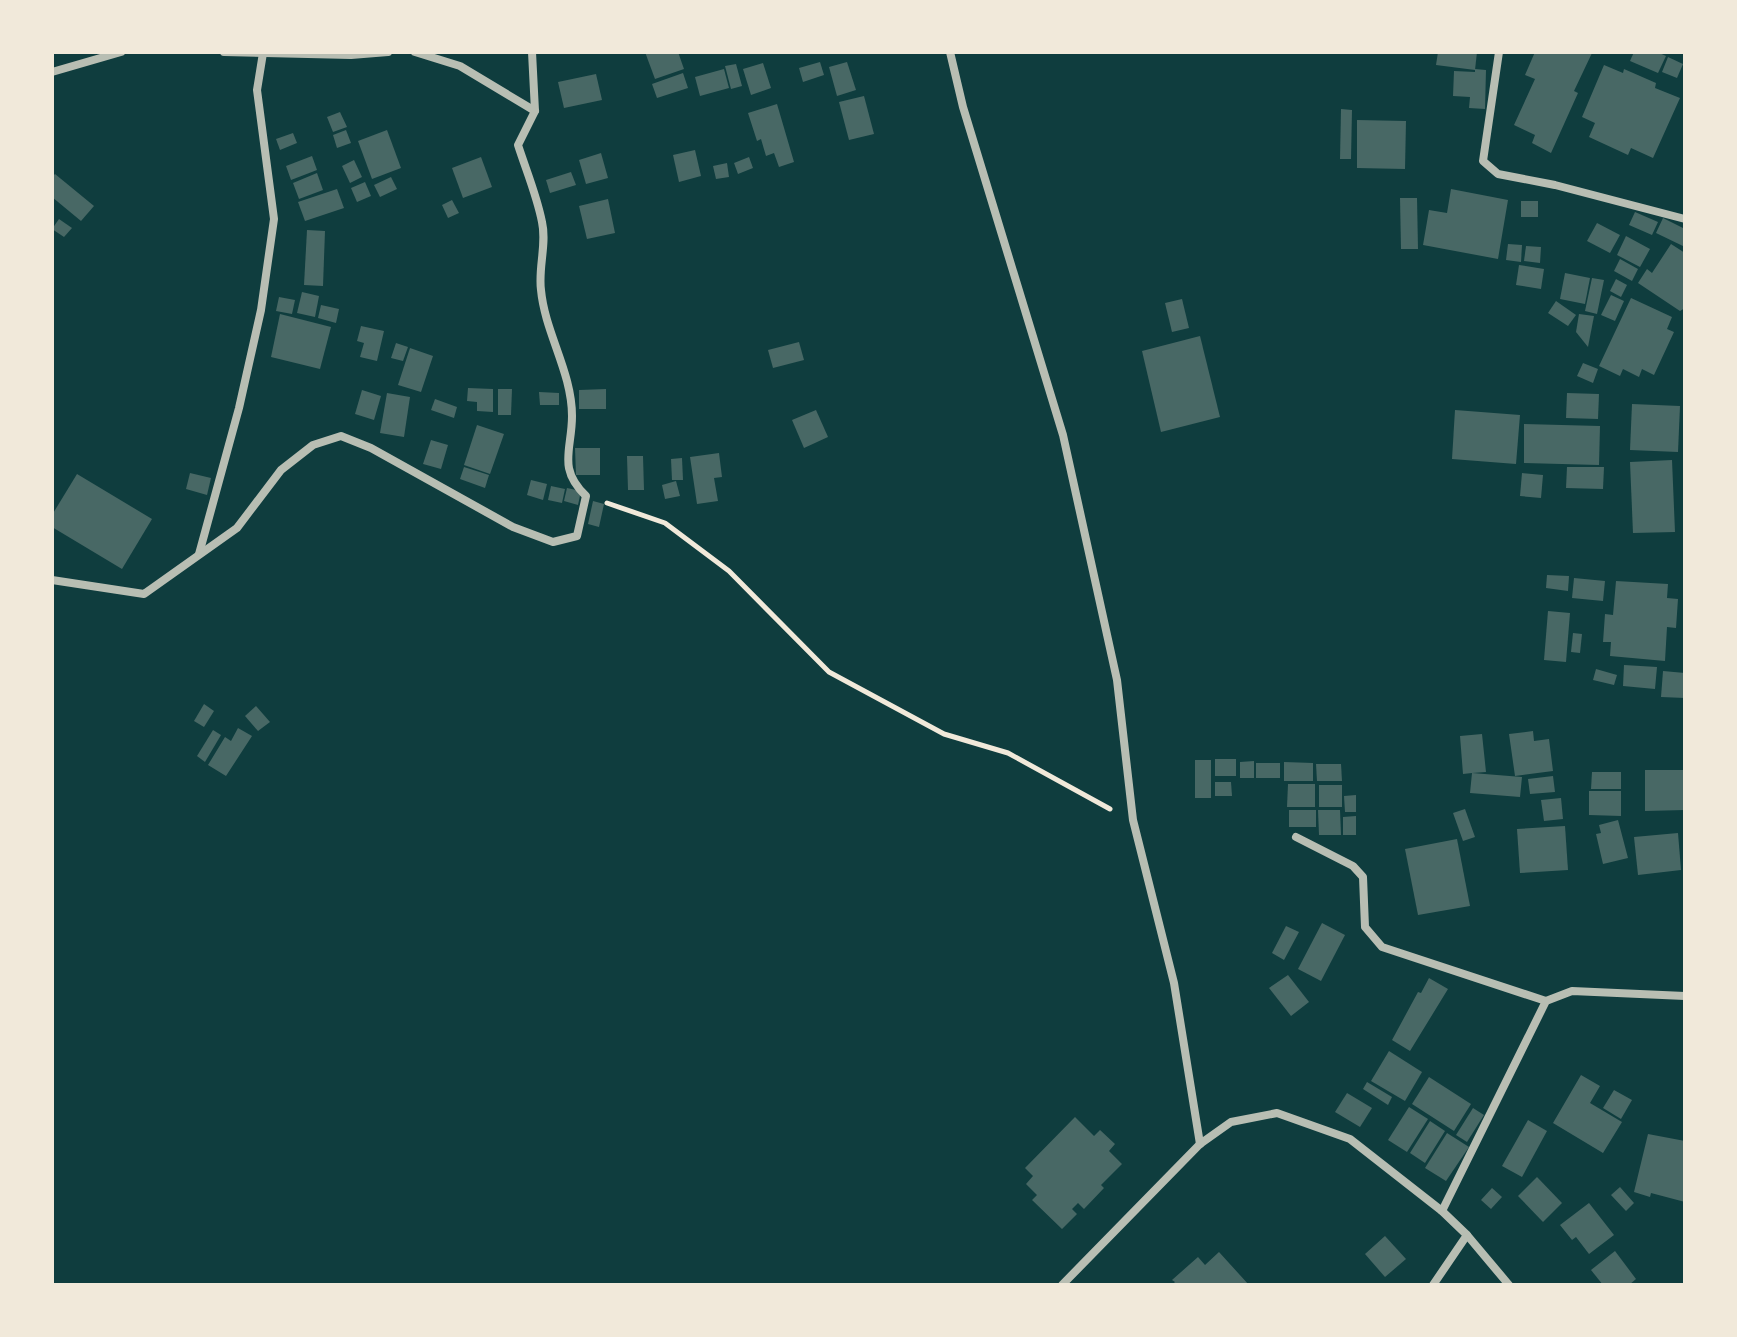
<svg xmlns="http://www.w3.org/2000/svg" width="1737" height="1337" viewBox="0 0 1737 1337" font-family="'Nunito Sans',sans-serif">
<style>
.building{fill:#486865}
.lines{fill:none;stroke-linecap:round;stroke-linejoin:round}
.path{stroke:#f1e9da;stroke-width:5}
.minor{stroke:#b8beb3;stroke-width:8}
</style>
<rect width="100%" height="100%" fill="#0f3d3e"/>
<g class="building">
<path d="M645,52H678L684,69L655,79Z"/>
<path d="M1438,52H1477L1475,70L1436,65Z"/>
<path d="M1535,52L1592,53L1574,91L1578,93L1551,153L1532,143L1535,135L1514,125L1535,79L1525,75Z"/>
<path d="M1634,52H1657L1666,56L1658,73L1630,61Z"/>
<path d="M1668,57L1683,64L1677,78L1662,72Z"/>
<path d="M820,62L824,75L803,82L799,68Z"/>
<path d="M847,62L856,90L837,96L829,67Z"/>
<path d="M763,63L771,88L751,95L743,69Z"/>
<path d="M736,64L742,86L731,89L725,66Z"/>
<path d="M1604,65L1623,73L1624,69L1656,83L1655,88L1680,98L1653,158L1631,148L1628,155L1589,137L1595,123L1582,117Z"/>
<path d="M724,69L729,88L700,96L695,77Z"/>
<path d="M1475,69L1486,70L1485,109L1469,108L1470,97L1453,96L1454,71L1475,72Z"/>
<path d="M683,73L688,88L657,98L652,84Z"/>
<path d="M596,74L602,100L564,108L558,82Z"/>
<path d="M864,96L874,134L849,140L839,102Z"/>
<path d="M777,104L794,162L779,167L774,153L766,156L761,139L757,141L748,113Z"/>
<path d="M1341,109L1352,110L1351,159H1340Z"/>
<path d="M340,112L347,127L333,132L327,117Z"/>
<path d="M1357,120L1406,121L1405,169L1357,168Z"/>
<path d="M346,130L351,143L337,148L333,135Z"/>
<path d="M387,130L401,168L372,179L358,141Z"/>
<path d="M293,133L297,143L280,150L276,139Z"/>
<path d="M695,150L701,176L679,182L673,155Z"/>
<path d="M601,153L608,178L586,184L579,160Z"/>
<path d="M312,156L317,170L291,180L286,166Z"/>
<path d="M481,157L492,187L463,198L452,168Z"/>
<path d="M749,157L753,168L738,174L734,163Z"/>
<path d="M354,160L362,177L350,183L342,166Z"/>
<path d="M727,163L729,177L716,179L713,166Z"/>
<path d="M571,172L576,185L550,193L546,180Z"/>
<path d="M317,173L323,190L299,199L293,183Z"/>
<path d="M55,174L94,206L81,221L52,197V177Z"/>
<path d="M391,177L397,189L380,197L374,185Z"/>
<path d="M365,182L371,196L357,202L351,188Z"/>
<path d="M337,189L344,208L305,221L298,202Z"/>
<path d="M1451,189L1508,200L1498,259L1423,245L1429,210L1447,213Z"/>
<path d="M1400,198H1417L1418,249H1401Z"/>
<path d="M608,199L615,233L587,239L579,206Z"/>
<path d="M452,200L459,213L448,218L442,205Z"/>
<rect x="1521" y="201" width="17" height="16"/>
<path d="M1635,212L1658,222L1652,235L1629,225Z"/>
<path d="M1663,218L1685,229V247L1656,233Z"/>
<path d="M59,219L72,228L64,237L52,229Z"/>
<path d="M1597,223L1620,235L1610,253L1587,241Z"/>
<path d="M307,230L325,231L323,286L304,285Z"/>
<path d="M1626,236L1650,249L1640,267L1617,255Z"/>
<path d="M1508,244L1522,245L1521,262L1506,260Z"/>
<path d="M1671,244L1685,253V308L1680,311L1638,283L1647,269L1652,273Z"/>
<path d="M1526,246L1541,247L1540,263L1524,261Z"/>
<path d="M1620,259L1638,269L1632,281L1614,271Z"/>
<path d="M1519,265L1544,269L1541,289L1516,285Z"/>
<path d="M1565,273L1590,278L1585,304L1560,299Z"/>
<path d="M1592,278L1604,280L1597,314L1585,311Z"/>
<path d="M1616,279L1627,285L1621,297L1610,291Z"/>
<path d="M302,292L319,296L315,317L297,313Z"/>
<path d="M1611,295L1624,301L1615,321L1601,315Z"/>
<path d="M279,297L295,300L292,314L276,311Z"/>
<path d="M1631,298L1672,317L1667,329L1674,332L1654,375L1642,369L1639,377L1623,369L1620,376L1599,366Z"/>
<path d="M1182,299L1189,328L1172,332L1165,303Z"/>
<path d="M1556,301L1576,315L1568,326L1548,313Z"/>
<path d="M321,305L339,309L336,323L318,318Z"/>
<path d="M280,314L331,327L320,369L271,357Z"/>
<path d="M1579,314L1594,316L1588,347L1576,332Z"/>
<path d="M361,326L384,331L377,361L360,357L364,343L357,341Z"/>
<path d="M1200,336L1220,417L1161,432L1142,351Z"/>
<path d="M799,342L804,360L773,368L768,350Z"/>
<path d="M396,343L408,347L403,361L391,358Z"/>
<path d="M410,348L433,356L421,392L398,385Z"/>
<path d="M1583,363L1598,369L1593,383L1577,376Z"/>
<path d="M468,388L493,389V412L477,411V402L467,401Z"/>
<path d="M498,389H512L511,415H498Z"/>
<path d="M606,389V409H579V390Z"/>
<path d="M362,390L381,396L374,420L355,414Z"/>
<path d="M539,392L559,393V405H540Z"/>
<path d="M387,393L410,397L404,437L380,433Z"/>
<path d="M1567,393L1599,394L1598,419L1566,418Z"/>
<path d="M435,399L457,407L454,418L431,410Z"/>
<path d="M1632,404L1680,406L1678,452L1630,450Z"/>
<path d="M816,410L828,437L804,448L792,420Z"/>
<path d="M1455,410L1520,415L1516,464L1452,459Z"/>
<path d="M1524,424L1600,426L1599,465L1524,463Z"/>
<path d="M477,425L504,434L490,474L464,465Z"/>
<path d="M431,440L448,445L441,469L423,464Z"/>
<path d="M575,448H600V475H576Z"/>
<path d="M719,453L722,477L714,478L718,501L697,504L690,457Z"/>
<path d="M627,456H643L644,490H628Z"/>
<path d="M682,458L683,480H672L671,459Z"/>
<path d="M1672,460L1675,532L1633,533L1630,462Z"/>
<path d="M464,467L489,475L485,488L460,479Z"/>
<path d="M1567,467H1604L1603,489L1566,488Z"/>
<path d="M190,473L211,478L207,495L186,489Z"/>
<path d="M1522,473L1543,475L1541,498L1520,496Z"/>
<path d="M77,474L152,519L122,569L52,527V515Z"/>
<path d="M531,480L547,484L543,500L527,495Z"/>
<path d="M676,481L680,496L665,499L662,485Z"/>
<path d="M551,486L565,489L562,503L548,500Z"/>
<path d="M567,488L581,491L578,505L564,501Z"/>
<path d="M593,501L604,504L599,527L588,524Z"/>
<path d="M1547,575L1569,576L1568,591L1546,588Z"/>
<path d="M1574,578L1605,581L1603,601L1572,598Z"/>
<path d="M1616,581L1668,584L1667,598L1678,599L1676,628L1667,627L1665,661L1610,656L1611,642H1603L1605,614L1613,615Z"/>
<path d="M1548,611L1570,613L1566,662L1544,660Z"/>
<path d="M1573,633L1582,634L1580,653L1571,652Z"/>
<path d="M1624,665L1657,667L1655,689L1623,686Z"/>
<path d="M1596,669L1617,675L1614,685L1593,680Z"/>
<path d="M1663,671L1685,673V698L1661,697Z"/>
<path d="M204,704L214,711L204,727L194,721Z"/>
<path d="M256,706L270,722L258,731L245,716Z"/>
<path d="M238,728L252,736L226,776L208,765L225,737L231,741Z"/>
<path d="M213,730L221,735L205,762L197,756Z"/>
<path d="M1533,731L1534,741L1549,739L1553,771L1515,776L1509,734Z"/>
<path d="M1482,734L1486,772L1472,773L1522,777L1520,797L1470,793L1472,773L1463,774L1460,736Z"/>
<rect x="1215" y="759" width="21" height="17"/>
<rect x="1195" y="760" width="16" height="38"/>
<path d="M1254,761V778H1240V762Z"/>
<path d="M1284,762L1313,763V781H1284Z"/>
<rect x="1256" y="763" width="24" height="15"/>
<path d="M1316,764H1341L1342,781H1317Z"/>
<path d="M1645,770H1685V810L1645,811Z"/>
<path d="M1592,772H1621V789H1591Z"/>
<path d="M1553,776L1555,792L1530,794L1528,779Z"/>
<path d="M1215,782H1231L1232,796H1215Z"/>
<path d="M1288,784H1315V807H1287Z"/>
<rect x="1319" y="785" width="23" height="22"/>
<path d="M1589,791H1621V816L1589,815Z"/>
<path d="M1356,795V812H1345L1344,796Z"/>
<path d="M1561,798L1563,819L1544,821L1541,800Z"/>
<path d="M1465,809L1475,837L1463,841L1453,813Z"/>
<rect x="1289" y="810" width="27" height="17"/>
<path d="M1318,810H1340L1341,835H1319Z"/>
<path d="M1356,816V835H1343V817Z"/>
<path d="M1618,820L1628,858L1603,864L1596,834L1601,833L1599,825Z"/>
<path d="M1565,826L1568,870L1520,873L1517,829Z"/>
<path d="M1678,833L1681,870L1638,875L1634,837Z"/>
<path d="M1457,839L1470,906L1418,915L1405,849Z"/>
<path d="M1322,923L1345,935L1321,981L1298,969Z"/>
<path d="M1286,926L1299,932L1284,960L1272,953Z"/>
<path d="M1288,975L1309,1002L1291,1016L1269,988Z"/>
<path d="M1429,978L1448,989L1410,1051L1392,1040L1418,992L1421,993Z"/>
<path d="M1389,1051L1422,1072L1405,1101L1371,1081Z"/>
<path d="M1581,1075L1600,1086L1590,1103L1622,1122L1603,1153L1553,1123Z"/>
<path d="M1429,1077L1471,1104L1454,1131L1412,1104Z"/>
<path d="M1367,1082L1392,1097L1388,1105L1363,1089Z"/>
<path d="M1614,1090L1632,1100L1621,1119L1603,1108Z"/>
<path d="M1347,1093L1372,1108L1360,1127L1335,1112Z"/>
<path d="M1409,1107L1428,1119L1407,1152L1388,1140Z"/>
<path d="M1473,1108L1484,1115L1467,1142L1456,1135Z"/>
<path d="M1075,1117L1094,1136L1100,1130L1115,1144L1109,1151L1122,1164L1101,1185L1104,1188L1084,1209L1078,1203L1072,1209L1077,1214L1062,1229L1032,1200L1037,1195L1026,1184L1033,1176L1025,1168Z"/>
<path d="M1528,1120L1547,1131L1522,1177L1502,1166Z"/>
<path d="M1430,1121L1445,1131L1425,1163L1410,1153Z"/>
<path d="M1447,1133L1469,1147L1446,1181L1425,1168Z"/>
<path d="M1648,1134L1685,1141V1202L1651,1193L1650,1197L1634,1192Z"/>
<path d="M1537,1177L1562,1203L1543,1222L1518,1196Z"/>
<path d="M1620,1187L1634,1203L1626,1211L1611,1195Z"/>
<path d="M1492,1188L1502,1197L1491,1209L1481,1200Z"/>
<path d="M1589,1203L1614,1235L1589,1254L1576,1237L1572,1240L1560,1225Z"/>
<path d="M1385,1236L1406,1259L1385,1277L1365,1254Z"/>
<path d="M1615,1251L1636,1279L1629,1285H1603L1591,1270Z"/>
<path d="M1219,1252L1249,1285H1172L1175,1282L1172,1280L1198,1257L1205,1265Z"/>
</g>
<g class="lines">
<path class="path" d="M607,503L665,523L729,571L829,672L944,734L1008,753L1110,809"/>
<g class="minor">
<path d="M224,52L351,55L388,52"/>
<path d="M415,52L460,66L535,111"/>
<path d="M950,52L963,107L1063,435L1117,680L1133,820L1174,983L1200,1144"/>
<path d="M1499,52L1483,161L1498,174L1555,185L1685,219"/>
<path d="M52,72L121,52"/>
<path d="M199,554L239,408L261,310L274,219L257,90L263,53"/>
<path d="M52,580L144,594L237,528L281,470L313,445L341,436L371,448L513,527L553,542L577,536L586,496C557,468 572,450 572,416C572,372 545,333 541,290C538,268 547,244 542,222C537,196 526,170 518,145L535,111L532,52"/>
<path d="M1296,837L1353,866L1363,877L1365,927L1382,947L1546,1001"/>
<path d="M1442,1211L1546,1001L1572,991L1685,996"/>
<path d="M1062,1285L1200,1144L1231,1122L1277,1113L1350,1139L1442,1211L1467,1235L1509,1285"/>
<path d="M1433,1285L1467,1235"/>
</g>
</g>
<rect width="1737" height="1337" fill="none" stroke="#f1e9da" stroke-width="108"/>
</svg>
